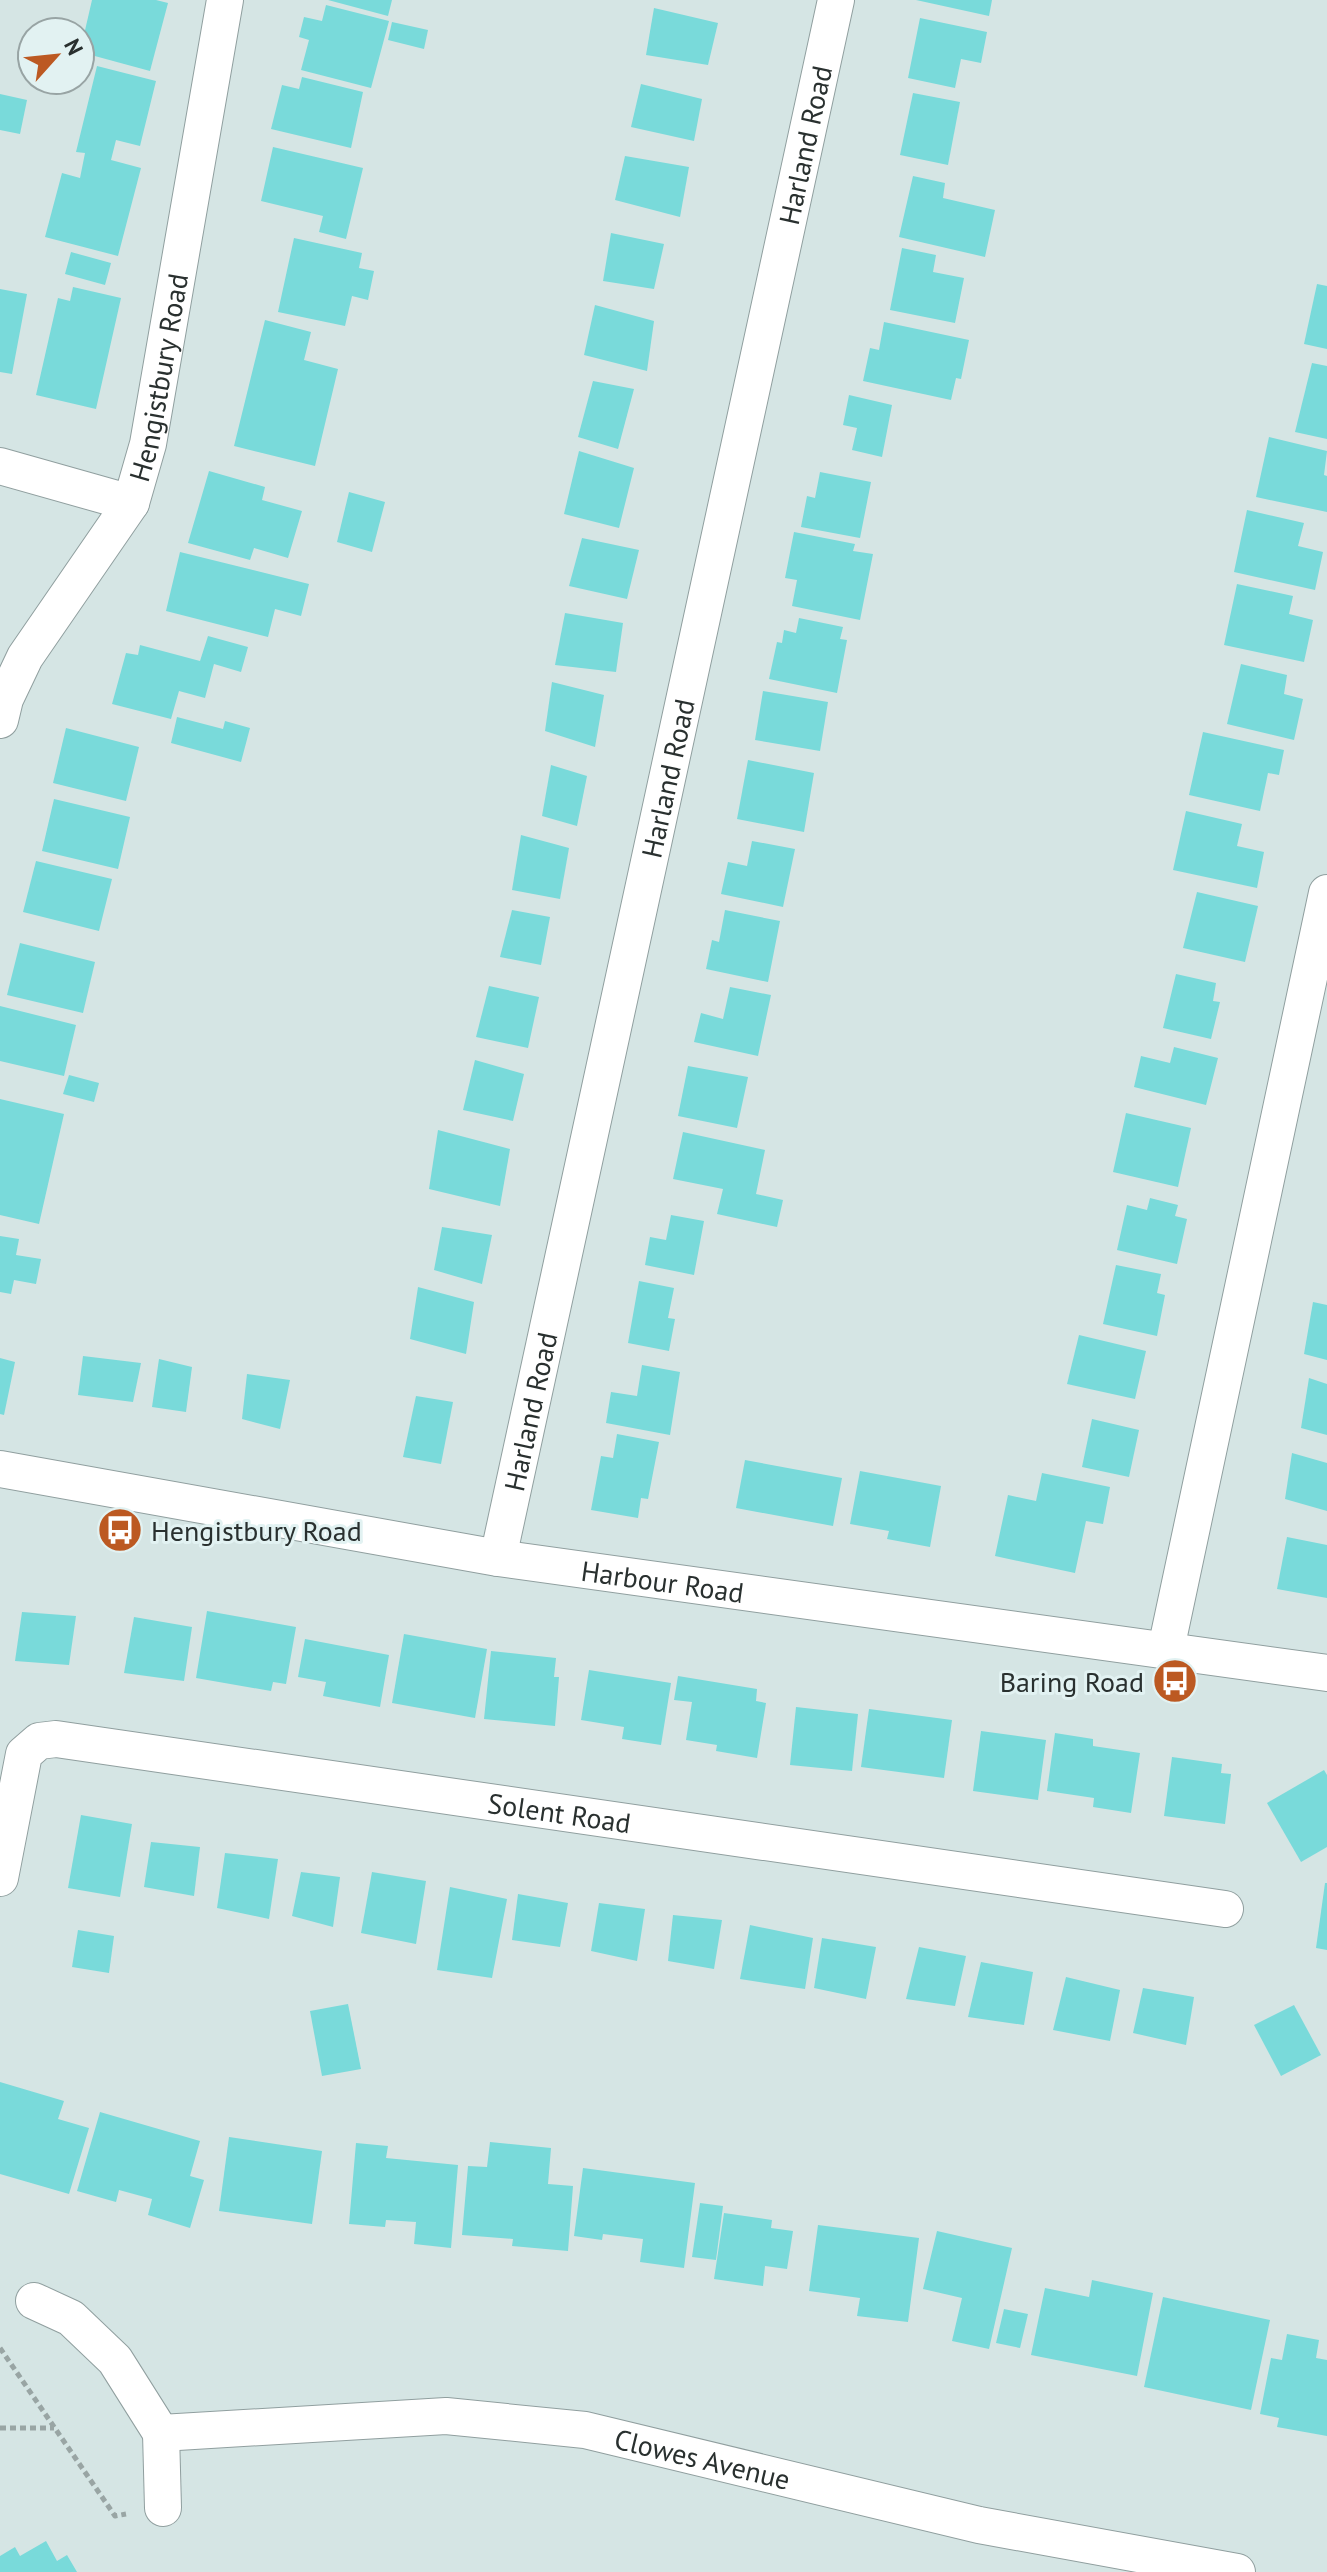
<svg xmlns="http://www.w3.org/2000/svg" width="1327" height="2572" viewBox="0 0 1327 2572" font-family="'PT Sans',sans-serif">
<style>
.building{fill:#79dada}
.lines{fill:none;stroke-linecap:round;stroke-linejoin:round}
.minor-casing{stroke:#909f9f;stroke-width:38}
.path{stroke:#99a5a4;stroke-width:5;stroke-dasharray:6 4;stroke-linecap:butt}
.minor{stroke:#fff;stroke-width:36}
.labels{text-anchor:middle;dominant-baseline:central;stroke-width:6;stroke-linejoin:round;paint-order:stroke}
.street-label{font-size:28px;fill:#29302f;stroke:#e2f2f2}
.poi-label{font-size:28px;fill:#29302f;stroke:#e2f2f2;text-anchor:start}
</style>
<rect width="100%" height="100%" fill="#d5e5e4"/>
<g class="building">
<path d="M92,0H156L168,3L150,71L80,52Z"/>
<path d="M328,0H392L388,16Z"/>
<path d="M916,0H992L989,16Z"/>
<path d="M326,5L389,21L371,88L301,70L309,40L299,37L304,17L322,21Z"/>
<path d="M654,8L718,23L708,65L646,55Z"/>
<path d="M920,18L987,32L981,63L961,59L955,88L908,78Z"/>
<path d="M392,22L428,30L424,49L388,40Z"/>
<path d="M97,66L156,81L140,146L116,140L111,160L141,168L118,256L45,237L62,173L80,178L85,153L76,152Z"/>
<path d="M302,77L363,92L351,148L271,129L282,85L299,89Z"/>
<path d="M641,84L702,99L694,141L631,127Z"/>
<path d="M913,93L960,102L948,165L900,155Z"/>
<path d="M0,94L27,100L20,134L0,130Z"/>
<path d="M273,147L363,168L346,239L319,232L323,216L261,201Z"/>
<path d="M625,156L689,167L680,217L615,200Z"/>
<path d="M913,176L945,183L943,198L995,210L985,257L899,237Z"/>
<path d="M611,233L664,244L654,289L603,281Z"/>
<path d="M294,238L362,253L359,268L374,271L368,300L352,296L345,326L278,312Z"/>
<path d="M902,248L936,255L933,272L964,278L955,323L890,310Z"/>
<path d="M71,252L111,263L105,285L65,274Z"/>
<path d="M1317,284L1327,286V349L1304,344Z"/>
<path d="M73,287L121,298L96,409L36,395L58,298L70,301Z"/>
<path d="M0,289L27,294L12,374L0,372Z"/>
<path d="M595,305L654,321L647,371L584,355Z"/>
<path d="M265,320L311,332L304,360L338,369L315,466L234,446Z"/>
<path d="M884,322L969,340L961,379L956,378L951,400L863,381L870,348L879,350Z"/>
<path d="M1312,363L1327,366V439L1295,432Z"/>
<path d="M593,381L634,389L618,449L578,437Z"/>
<path d="M849,395L892,405L882,457L852,450L857,428L843,425Z"/>
<path d="M1269,437L1327,451L1324,475L1327,476V512L1256,497Z"/>
<path d="M579,451L634,468L619,528L564,514Z"/>
<path d="M209,471L265,487L262,500L302,511L288,558L254,548L250,560L188,543Z"/>
<path d="M820,472L871,482L860,538L801,527L807,496L815,498Z"/>
<path d="M349,492L385,502L372,552L337,542Z"/>
<path d="M1247,510L1304,523L1298,546L1323,552L1315,590L1234,572Z"/>
<path d="M794,532L855,544L853,551L873,554L860,620L792,606L797,580L785,578Z"/>
<path d="M582,538L639,550L627,599L569,586Z"/>
<path d="M180,552L309,584L301,616L275,609L268,637L166,611Z"/>
<path d="M1237,584L1293,596L1289,614L1313,620L1304,662L1224,645Z"/>
<path d="M565,613L623,623L616,672L555,665Z"/>
<path d="M799,618L843,627L840,639L847,640L837,693L769,679L777,642L782,643L784,630L796,633Z"/>
<path d="M208,636L248,647L241,672L214,664L205,698L179,691L171,719L112,704L126,653L138,655L140,645L200,661Z"/>
<path d="M1241,664L1287,675L1284,694L1303,699L1294,740L1227,724Z"/>
<path d="M552,682L604,695L595,747L545,731Z"/>
<path d="M763,691L828,702L820,751L755,740Z"/>
<path d="M177,717L223,729L225,721L250,728L241,762L171,743Z"/>
<path d="M66,728L139,747L126,801L53,783Z"/>
<path d="M1203,732L1284,750L1279,775L1268,773L1260,811L1189,795Z"/>
<path d="M748,760L814,773L804,832L737,819Z"/>
<path d="M551,765L587,776L577,826L542,816Z"/>
<path d="M54,799L130,817L118,869L42,851Z"/>
<path d="M1186,811L1242,824L1237,846L1264,852L1257,888L1173,870Z"/>
<path d="M521,835L569,848L560,899L512,890Z"/>
<path d="M752,841L795,849L783,907L721,894L728,862L747,866Z"/>
<path d="M36,861L112,879L99,931L23,912Z"/>
<path d="M1197,892L1258,906L1245,962L1183,948Z"/>
<path d="M512,910L550,917L541,965L500,957Z"/>
<path d="M725,910L780,921L768,982L706,969L712,940L719,942Z"/>
<path d="M20,943L95,962L83,1013L7,995Z"/>
<path d="M1176,974L1216,983L1213,1001L1220,1002L1211,1039L1163,1028Z"/>
<path d="M489,986L539,997L528,1048L476,1037Z"/>
<path d="M730,987L771,995L758,1056L694,1042L701,1013L723,1019Z"/>
<path d="M0,1006L76,1025L64,1076L0,1061Z"/>
<path d="M1174,1047L1218,1058L1206,1105L1134,1087L1141,1056L1170,1063Z"/>
<path d="M475,1060L524,1074L513,1121L463,1110Z"/>
<path d="M688,1066L748,1077L737,1128L678,1116Z"/>
<path d="M69,1075L99,1083L94,1102L63,1094Z"/>
<path d="M0,1099L64,1114L39,1224L0,1215Z"/>
<path d="M1126,1113L1191,1128L1178,1187L1113,1172Z"/>
<path d="M438,1130L510,1149L500,1206L429,1189Z"/>
<path d="M683,1132L765,1150L756,1194L783,1200L777,1227L717,1214L723,1189L673,1179Z"/>
<path d="M1150,1198L1178,1205L1175,1216L1187,1219L1177,1264L1117,1250L1127,1205L1147,1210Z"/>
<path d="M671,1215L704,1221L694,1275L645,1265L650,1237L666,1240Z"/>
<path d="M442,1227L492,1235L482,1284L434,1270Z"/>
<path d="M0,1236L19,1239L16,1255L41,1259L36,1284L14,1280L11,1294L0,1292Z"/>
<path d="M1116,1265L1161,1274L1157,1293L1165,1295L1157,1336L1103,1324Z"/>
<path d="M639,1281L674,1288L668,1318L675,1319L669,1351L628,1343Z"/>
<path d="M418,1287L474,1302L466,1354L410,1339Z"/>
<path d="M1313,1302L1327,1305V1360L1304,1354Z"/>
<path d="M1079,1335L1146,1351L1135,1399L1067,1384Z"/>
<path d="M83,1356L141,1363L133,1402L78,1395Z"/>
<path d="M0,1358L15,1362L4,1415L0,1414Z"/>
<path d="M159,1359L192,1367L186,1412L152,1407Z"/>
<path d="M642,1365L680,1372L670,1435L606,1423L611,1392L637,1396Z"/>
<path d="M247,1374L290,1380L280,1429L242,1419Z"/>
<path d="M1309,1378L1327,1384V1435L1301,1428Z"/>
<path d="M416,1396L453,1402L441,1464L403,1457Z"/>
<path d="M1092,1419L1139,1430L1129,1477L1082,1467Z"/>
<path d="M617,1434L659,1442L648,1499L641,1498L638,1518L591,1510L601,1456L613,1458Z"/>
<path d="M1292,1453L1327,1463V1511L1285,1499Z"/>
<path d="M745,1460L842,1478L833,1526L736,1508Z"/>
<path d="M860,1471L941,1486L930,1547L887,1539L889,1531L850,1524Z"/>
<path d="M1042,1473L1110,1487L1103,1524L1086,1521L1075,1573L995,1556L1008,1495L1036,1501Z"/>
<path d="M1287,1537L1327,1545V1598L1277,1589Z"/>
<path d="M207,1611L296,1627L286,1684L273,1682L271,1691L196,1678Z"/>
<path d="M22,1612L76,1616L69,1665L15,1661Z"/>
<path d="M134,1617L192,1627L184,1681L124,1673Z"/>
<path d="M404,1634L487,1649L475,1718L392,1703Z"/>
<path d="M305,1639L389,1655L380,1707L323,1696L326,1682L298,1677Z"/>
<path d="M491,1651L556,1658L554,1677H559L555,1726L484,1719Z"/>
<path d="M589,1670L671,1683L661,1745L622,1739L624,1727L581,1720Z"/>
<path d="M678,1676L757,1689L756,1701L766,1703L757,1758L716,1751L717,1745L686,1740L692,1702L674,1700Z"/>
<path d="M796,1707L858,1714L852,1771L790,1765Z"/>
<path d="M869,1709L952,1720L944,1778L861,1767Z"/>
<path d="M981,1731L1046,1740L1038,1800L973,1791Z"/>
<path d="M1055,1733L1093,1739V1746L1140,1753L1131,1813L1093,1807L1094,1798L1047,1791Z"/>
<path d="M1172,1757L1222,1764L1221,1773L1231,1774L1225,1824L1164,1816Z"/>
<path d="M1324,1770L1327,1775V1847L1301,1862L1267,1803Z"/>
<path d="M81,1815L132,1824L120,1897L68,1888Z"/>
<path d="M151,1842L200,1847L194,1896L144,1887Z"/>
<path d="M225,1853L278,1859L269,1919L217,1908Z"/>
<path d="M301,1872L340,1877L333,1927L292,1916Z"/>
<path d="M372,1872L426,1881L416,1944L361,1933Z"/>
<path d="M1325,1883H1327V1950L1316,1948Z"/>
<path d="M450,1887L507,1899L492,1978L437,1970Z"/>
<path d="M518,1894L568,1903L560,1947L512,1940Z"/>
<path d="M599,1903L645,1909L637,1961L591,1951Z"/>
<path d="M673,1915L722,1920L714,1969L668,1961Z"/>
<path d="M750,1925L813,1938L805,1989L740,1979Z"/>
<path d="M78,1930L114,1936L109,1973L72,1967Z"/>
<path d="M822,1938L876,1947L866,1999L814,1988Z"/>
<path d="M919,1947L966,1956L955,2006L906,1999Z"/>
<path d="M981,1962L1033,1972L1024,2025L968,2017Z"/>
<path d="M1066,1977L1120,1990L1110,2041L1053,2030Z"/>
<path d="M1143,1988L1194,1997L1186,2045L1133,2033Z"/>
<path d="M348,2004L361,2069L322,2076L310,2011Z"/>
<path d="M1294,2005L1321,2055L1281,2076L1254,2025Z"/>
<path d="M0,2082L64,2101L58,2119L89,2128L69,2194L0,2174Z"/>
<path d="M100,2112L200,2141L190,2176L204,2180L190,2228L148,2215L152,2199L119,2190L116,2202L77,2191Z"/>
<path d="M229,2137L322,2151L312,2224L219,2211Z"/>
<path d="M490,2142L551,2148L548,2184L573,2186L568,2251L512,2246L513,2239L462,2235L468,2166L487,2167Z"/>
<path d="M356,2143L388,2146L386,2158L458,2165L451,2248L414,2244L416,2222L386,2220L385,2227L349,2224Z"/>
<path d="M583,2168L695,2183L684,2268L640,2262L643,2239L603,2234L602,2240L574,2236Z"/>
<path d="M700,2203L723,2206L716,2260L692,2257Z"/>
<path d="M724,2213L772,2220L771,2228L793,2231L787,2269L765,2266L763,2286L714,2279Z"/>
<path d="M818,2225L919,2238L908,2322L857,2316L860,2298L809,2291Z"/>
<path d="M937,2231L1012,2248L989,2349L952,2341L962,2298L923,2289Z"/>
<path d="M1092,2280L1153,2293L1137,2376L1031,2355L1045,2288L1089,2297Z"/>
<path d="M1163,2297L1270,2320L1251,2410L1144,2387Z"/>
<path d="M1004,2309L1028,2314L1020,2348L996,2343Z"/>
<path d="M1287,2334L1319,2340L1316,2358L1327,2360V2436L1277,2427L1279,2418L1260,2414L1271,2358L1282,2360Z"/>
<path d="M46,2541L57,2561L67,2555L77,2572H0V2556L15,2547L20,2556Z"/>
</g>
<g class="lines">
<g class="minor-casing">
<g id="minor">
<path d="M0,466L131,503"/>
<path id="s1" d="M0,720L5,699L25,657L131,503L148,444L225,0"/>
<path id="s2" d="M0,1469L498,1558L1327,1673"/>
<path id="s3" d="M498,1558L836,0"/>
<path d="M1166,1649L1327,893"/>
<path id="s4" d="M0,1878L24,1754L39,1741L56,1739L1225,1909"/>
<path id="s5" d="M34,2301L71,2318L115,2360L161,2433L446,2416L585,2430L979,2525L1237,2572"/>
<path d="M161,2433L163,2508"/>
</g>
</g>
<g class="path">
<path d="M0,2348L115,2516L126,2514"/>
<path d="M0,2428H54"/>
</g>
<use href="#minor" class="minor"/>
</g>
<defs>
<g id="bus-disc" transform="scale(2.3)"><circle r="9.5" fill="#bc5922" stroke="#e2f2f2"/><path d="M-5-6H5V4H4V6H2V4H-2V6H-4V4H-5ZM-3.5-4V0h7V-4ZM-3.5 1.2v1.5H-2V1.2ZM2 1.2v1.5H3.5V1.2Z" fill="#fff"/></g>
</defs>
<g fill-rule="evenodd">
<use href="#bus-disc" x="120" y="1530"/>
<use href="#bus-disc" x="1175" y="1681"/>
</g>
<g class="labels">
<g class="street-label">
<text stroke="none"><textPath href="#s3" startOffset="1446">Harland Road</textPath></text>
<text stroke="none"><textPath href="#s1" startOffset="384">Hengistbury Road</textPath></text>
<text stroke="none"><textPath href="#s3" startOffset="798">Harland Road</textPath></text>
<text stroke="none"><textPath href="#s3" startOffset="150">Harland Road</textPath></text>
<text stroke="none"><textPath href="#s2" startOffset="672">Harbour Road</textPath></text>
<text stroke="none"><textPath href="#s4" startOffset="672">Solent Road</textPath></text>
<text stroke="none"><textPath href="#s5" startOffset="734">Clowes Avenue</textPath></text>
</g>
<g class="poi-label">
<text x="151" y="1530">Hengistbury Road</text>
<text x="1144" y="1681" text-anchor="end">Baring Road</text>
</g>
</g>
<g transform="translate(56 56) rotate(63)"><circle r="38" fill="#e2f2f2" stroke="#98a4a4" stroke-width="2"/>
<path d="M0-6L14 30L0 20L-14 30Z" fill="#bc5922"/>
<text y="-12" font-size="22" font-weight="bold" text-anchor="middle" fill="#29302f">N</text>
</g>
</svg>
